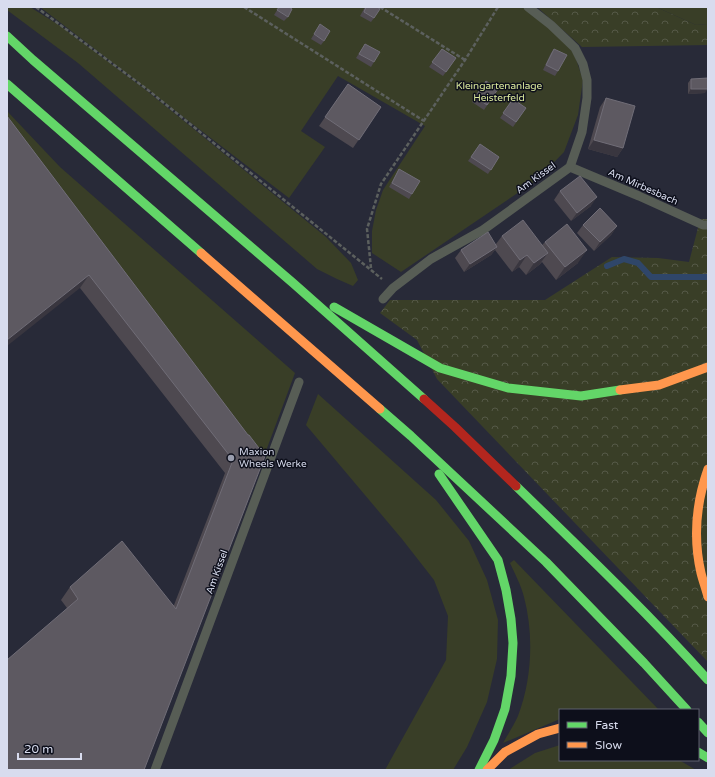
<svg xmlns="http://www.w3.org/2000/svg" width="715" height="777" viewBox="0 0 715 777" font-family="'Varela Round',sans-serif">
<style>
.green{fill:#393e27}
.forest{fill:url(#forest-crowns)}
.lines{fill:none;stroke-linecap:round;stroke-linejoin:round}
.stream{stroke:#2f4669;stroke-width:6}
.path{stroke:#5c605e;stroke-width:2.5;stroke-dasharray:4 2;stroke-linecap:butt}
.lane{stroke:#575d55;stroke-width:9}
.fast{stroke:#63d668;stroke-width:9}
.slow{stroke:#ff974d;stroke-width:9}
.jam{stroke:#b3261e;stroke-width:9}
.wall{fill:#4e4950}
.shaded-wall{fill:#39363f}
.building{fill:#5d5961;stroke:#706d77}
.poi-dot{fill:#9a9eae;stroke:#0d0f1b;stroke-width:1.5}
.labels{text-anchor:middle;dominant-baseline:central;stroke-width:3;stroke-linejoin:round;paint-order:stroke}
.park-label{font-size:10px;fill:#dcea9d;stroke:#0d0f1b}
.street-label{font-size:10px;fill:#d8dcee;stroke:#0d0f1b}
.poi-label{font-size:10px;fill:#d8dcee;stroke:#0d0f1b;text-anchor:start}
</style>
<defs>
<pattern id="forest-crowns" width="20" height="18" patternUnits="userSpaceOnUse"><rect width="20" height="18" fill="#393e27"/><path d="M2 6a3 3 0 1 1 6 0M12 15a3 3 0 1 1 6 0" fill="none" stroke="#555947"/></pattern>
</defs>
<rect width="100%" height="100%" fill="#282a38"/>
<g class="green">
<path d="M7,7H30L62,27L146,90L326,237L351,263L358,280L353,286L337,279L317,269L78,63L7,10Z"/>
<path d="M40,7H524L549,27L574,53L583,80L578,115L564,152L537,180L401,272L372,253V231L376,210L383,190L425,126L338,76L301,131L325,147L289,198Z"/>
<path d="M656,7H708V24L696,25Z"/>
<path d="M7,111L60,167L295,373L260,467L7,123Z"/>
<path d="M318,394L436,500L469,541L487,580L498,620L497,659L487,702L467,747L453,770H385L446,660L448,616L434,580L402,539L306,425Z"/>
<path d="M514,560L659,710H560V719L503,743C508,734 514,725 518,716C532,679 534,635 524,597C521,585 515,574 510,563Z"/>
<path d="M560,745V760H679L696,770H508L535,753Z"/>
</g>
<g class="forest">
<path d="M537,7H656L696,25L708,24V45L582,47Z"/>
<path d="M702,219H708V662L437,379L417,340L380,313L390,300H545L612,257L658,258L689,262L698,228Z"/>
</g>
<g class="lines">
<path class="stream" d="M607,266L624,259L638,263L651,277H708"/>
<g class="path">
<path d="M36,7L148,90L382,279"/>
<path d="M244,7L424,121"/>
<path d="M380,7L465,60"/>
<path d="M371,268L367,229L381,184L465,60L498,7"/>
</g>
<g class="lane">
<path d="M570,167L639,196L703,225H708"/>
<path d="M383,299L393,288L431,259L483,230L570,167L582,132L587,98V80L583,64L575,48L551,25L528,7"/>
<path d="M155,770L299,382"/>
</g>
<g class="fast">
<path d="M7,36L33,60L293,283L424,399"/>
<path d="M7,84L201,253"/>
<path d="M334,307L440,368L508,388L581,396L620,390"/>
<path d="M380,409L411,436L546,562L644,663L687,710"/>
<path d="M439,474L498,560L506,590L511,619L513,643L511,676L505,709L494,740L479,770"/>
<path d="M516,486C581,549 647,612 708,680"/>
<path d="M698,722L708,733"/>
<path d="M698,752L708,758"/>
</g>
<g class="slow">
<path d="M201,253L380,409"/>
<path d="M620,390L659,385L708,367"/>
<path d="M708,469C696,503 693,538 701,573C703,581 706,589 708,597"/>
<path d="M487,770L505,752L538,734L560,728"/>
</g>
<path class="jam" d="M424,399L455,427L516,486"/>
</g>
<g class="wall">
<path d="M279,7H289L288,17L284,21L274,15Z"/>
<path d="M365,7H377L374,18L371,22L360,16Z"/>
<path d="M320,24L324,41L321,45L311,39Z"/>
<path d="M365,44L374,62L371,67L356,58Z"/>
<path d="M442,49L456,58L443,76L429,67Z"/>
<path d="M554,49L558,71L555,76L543,70L551,53Z"/>
<path d="M691,79L705,93L688,94V83Z"/>
<path d="M486,81L498,89L484,110L472,102Z"/>
<path d="M348,84L381,107L353,148L319,126Z"/>
<path d="M606,98L623,148L617,157L588,149L600,107Z"/>
<path d="M513,99L526,108L513,127L500,118Z"/>
<path d="M7,116L248,435L144,770L67,608L61,600L70,587L174,605L225,473L80,288Z"/>
<path d="M480,144L499,157L488,174L468,161Z"/>
<path d="M399,169L412,194L409,199L389,187Z"/>
<path d="M560,191L591,206L571,221L554,200Z"/>
<path d="M583,225L617,226L611,235L594,251L577,233Z"/>
<path d="M502,236L542,245L545,242L578,263L556,280L542,262L539,265L526,275L519,267L512,272L495,250L491,255L464,272L455,258L461,250L496,244Z"/>
</g>
<g class="shaded-wall">
<path d="M691,89H708L705,93L688,94Z"/>
<path d="M594,140L623,148L617,157L588,149Z"/>
<path d="M597,197L591,206L571,221L577,213Z"/>
<path d="M617,226L611,235L594,251L600,242Z"/>
<path d="M497,247L491,255L464,272L470,264Z"/>
<path d="M587,250L578,263L556,280L565,267Z"/>
<path d="M548,253L539,265L526,275L534,263Z"/>
<path d="M527,255L519,267L512,272L520,260Z"/>
<path d="M89,275L80,288L7,346V340Z"/>
</g>
<g class="building">
<path d="M279,7H289L292,9L288,17L277,10Z"/>
<path d="M366,7H377L380,9L374,18L364,12Z"/>
<path d="M320,24L330,31L324,41L314,34Z"/>
<path d="M365,44L380,52L374,62L359,54Z"/>
<path d="M442,49L456,58L446,72L432,62Z"/>
<path d="M554,49L567,55L558,71L546,65Z"/>
<path d="M708,78V89H691V79Z"/>
<path d="M486,81L498,89L487,105L475,97Z"/>
<path d="M348,84L381,107L359,140L325,117Z"/>
<path d="M606,98L635,106L623,148L594,140Z"/>
<path d="M513,99L526,108L516,122L503,113Z"/>
<path d="M7,116L248,435H249L265,456L144,770H7V660L78,599L70,587L122,541L176,609L233,460L89,275L7,340Z"/>
<path d="M480,144L499,157L491,170L471,157Z"/>
<path d="M399,169L420,181L412,194L392,183Z"/>
<path d="M580,176L597,197L577,213L560,191Z"/>
<path d="M600,208L617,226L600,242L583,225Z"/>
<path d="M523,220L548,253L534,263L527,255L520,260L502,236Z"/>
<path d="M567,224L587,250L565,267L545,242Z"/>
<path d="M488,232L497,247L470,264L461,250Z"/>
</g>
<circle class="poi-dot" cx="231" cy="458" r="4"/>
<g class="labels">
<g class="park-label">
<text x="499" y="86">Kleingartenanlage<tspan x="499" dy="12">Heisterfeld</tspan></text>
</g>
<g class="street-label">
<text transform="translate(536 178) rotate(-36)">Am Kissel</text>
<text transform="translate(643 187) rotate(24)">Am Mirbesbach</text>
<text transform="translate(217 572) rotate(-70)">Am Kissel</text>
</g>
<g class="poi-label">
<text x="239" y="452">Maxion<tspan x="239" dy="12">Wheels Werke</tspan></text>
</g>
</g>
<rect width="715" height="777" fill="none" stroke="#d8dcee" stroke-width="16"/>
<rect x="559" y="709" width="140" height="52" fill="#0d0f1b" stroke="#5e616f"/>
<rect x="567" y="722" width="20" height="6" fill="#63d668" stroke="#5e616f"/>
<text x="595" y="729" font-size="12" fill="#d8dcee">Fast</text>
<rect x="567" y="742" width="20" height="6" fill="#ff974d" stroke="#5e616f"/>
<text x="595" y="749" font-size="12" fill="#d8dcee">Slow</text>
<path d="M18 753v6h63v-6" fill="none" stroke="#d8dcee" stroke-width="2"/>
<text x="24" y="753" font-size="12" fill="#d8dcee" stroke="#0d0f1b" stroke-width="3" paint-order="stroke">20 m</text>
</svg>
